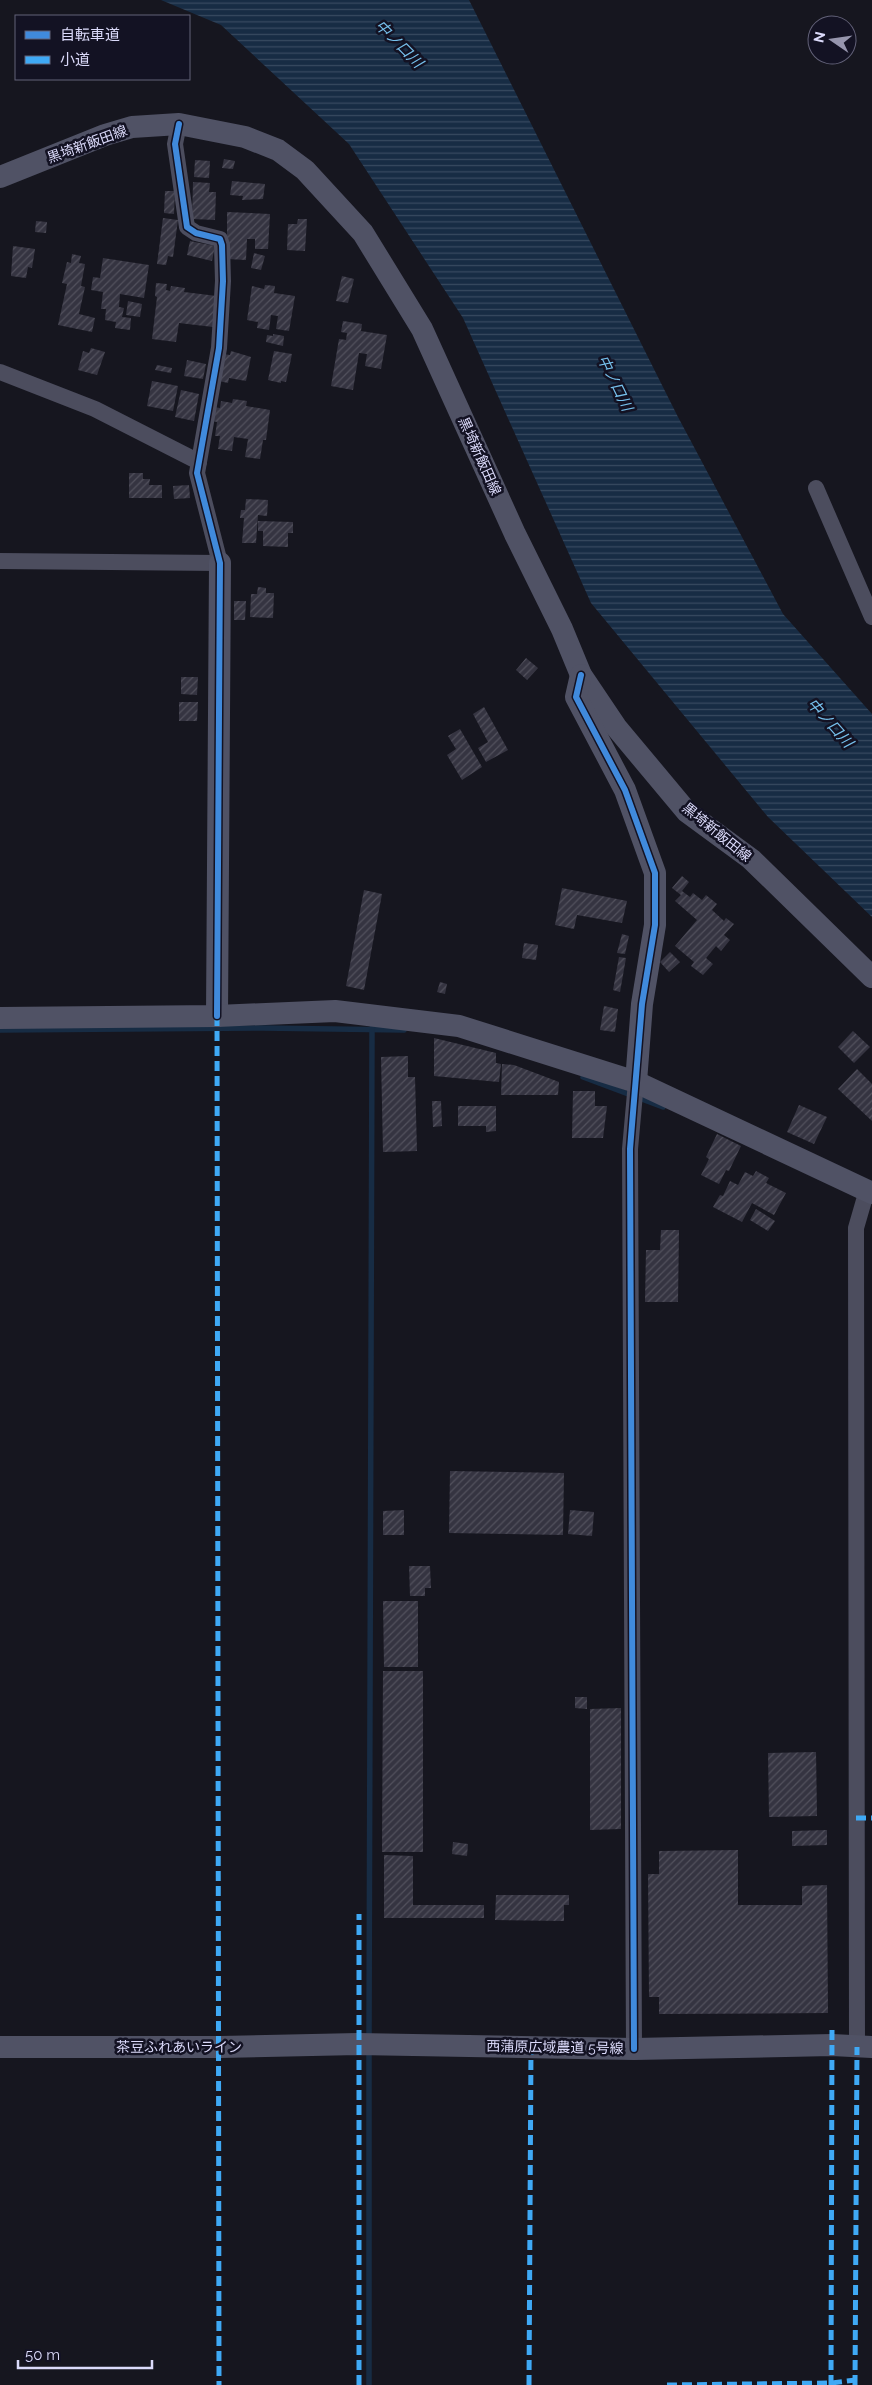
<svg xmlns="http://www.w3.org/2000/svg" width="872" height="2385" viewBox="0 0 872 2385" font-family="Raleway,'Noto Sans JP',sans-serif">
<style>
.water{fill:url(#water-rules)}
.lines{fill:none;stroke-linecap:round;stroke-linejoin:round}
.stream{stroke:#172c44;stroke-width:5.5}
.building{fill:url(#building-hatch)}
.street{stroke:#4c4d5e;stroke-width:16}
.secondary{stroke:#505265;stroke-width:22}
.quiet{stroke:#3fa9f5;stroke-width:5;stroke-dasharray:10 5;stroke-linecap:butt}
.cycleway-casing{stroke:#131223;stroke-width:9}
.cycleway{stroke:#408adc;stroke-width:6}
.labels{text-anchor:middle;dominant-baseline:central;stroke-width:5;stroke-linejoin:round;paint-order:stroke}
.street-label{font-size:14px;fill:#dbdafa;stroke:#131223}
.water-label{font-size:15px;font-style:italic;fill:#76c0ec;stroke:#131223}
</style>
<defs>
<pattern id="water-rules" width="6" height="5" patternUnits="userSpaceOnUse" patternTransform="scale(1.25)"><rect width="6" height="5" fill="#172c44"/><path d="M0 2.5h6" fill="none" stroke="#384a60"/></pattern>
<pattern id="building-hatch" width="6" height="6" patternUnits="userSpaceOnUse" patternTransform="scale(1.25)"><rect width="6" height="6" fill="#353441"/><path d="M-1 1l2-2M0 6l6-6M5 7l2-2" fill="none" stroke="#52515d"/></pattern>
</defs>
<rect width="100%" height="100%" fill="#16161f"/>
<path class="water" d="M161,0H469L678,417L783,614L872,714V917L768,817L591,603L463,318L349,144L221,25Z"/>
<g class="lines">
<g class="stream">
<path d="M0,1030L262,1028L404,1030"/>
<path d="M583,1077L663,1107"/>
<path d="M369,2040L372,1028"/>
<path d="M369,2050V2385"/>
</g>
</g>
<g class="building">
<path d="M224,159L235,161L233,169L222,168Z"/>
<path d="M195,160L210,161L209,178L194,177Z"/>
<path d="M232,181L265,184L263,199L242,200L243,196L230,195Z"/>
<path d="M193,182L210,183L209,192H216L215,220L192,219Z"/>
<path d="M165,191H175L174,214L164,213Z"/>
<path d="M227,212L270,214L268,249H255V239H247L246,260L227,259Z"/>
<path d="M163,218L178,220L173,257L168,256L166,265L157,264Z"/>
<path d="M298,219H307L305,251L287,250L288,224H297Z"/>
<path d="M36,221L47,222L46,233L35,232Z"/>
<path d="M190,241L215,246L212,261L187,255Z"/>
<path d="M13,246L35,249L32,268L28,267L26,278L11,276Z"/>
<path d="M254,253L265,256L261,270L251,268Z"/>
<path d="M72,254L81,256L79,263L85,264L81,286L85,287L79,314L95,318L92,332L58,325L67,284L62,283L67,262L71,263Z"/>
<path d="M103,258L149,265L144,298L120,294L119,307L124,308L122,317L131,318L130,330L115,328L116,322L105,320L106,309H101L103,292L91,290L93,277L100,278Z"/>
<path d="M342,276L354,279L348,303L336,301Z"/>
<path d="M156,283L167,284L166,290L170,291L171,286L185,288L184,292L217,296L213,327L179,323L176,342L152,339L157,297L155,296Z"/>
<path d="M265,285L275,286L274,293L295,296L289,331L276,329L278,316L271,315L269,330L257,328L258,322L247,320L252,286L264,289Z"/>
<path d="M128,301L142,304L140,317L126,315Z"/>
<path d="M343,321L362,324L361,331L387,335L381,369L365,366L367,354L359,353L353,390L331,386L339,339L346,340L347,333L341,332Z"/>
<path d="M273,334L284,336L283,346L266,342L267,335L273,336Z"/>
<path d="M91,348L105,352L97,375L78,370L83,351L89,353Z"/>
<path d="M231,351L251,357L246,381L229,378L228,383L219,381L224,354L230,355Z"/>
<path d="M274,351L292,354L286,382L281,381V383L268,380Z"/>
<path d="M187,360L206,364L203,379L184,376Z"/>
<path d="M157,365L172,368L171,373L155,370Z"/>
<path d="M152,381L178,386L173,411L147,406Z"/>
<path d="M181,390L199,394L194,421L175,417Z"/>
<path d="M233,399L247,401L246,406L270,410L266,440H263L260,459L245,457L248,439L234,437L232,451L218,449L220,436H215L217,422L212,421L214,407L220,408L221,401L232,403Z"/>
<path d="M129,473H143V479H150L149,485H162V498H129Z"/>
<path d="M189,485L190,498L174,499L173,486Z"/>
<path d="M246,499L268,500L267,516L258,515L256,543H242L244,518H240L241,510H245Z"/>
<path d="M258,521L293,522V533H288V547L263,546V531H258Z"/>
<path d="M258,587L266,588V593H274L273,618L250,617L251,594H257Z"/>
<path d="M234,601H246L245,620H234Z"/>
<path d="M526,658L538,668L527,680L516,670Z"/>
<path d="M181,677H198L197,695L181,694Z"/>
<path d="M179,702H198L197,721H179Z"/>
<path d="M484,707L508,750L486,762L478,748L488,742L473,714Z"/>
<path d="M460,729L482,767L462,780L447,755L456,749L448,736Z"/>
<path d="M682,876L689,882L682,891L690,897L693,893L702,900L706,895L717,904L712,910L724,921L726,918L734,924L724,935L730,940L721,951L716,946L706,958L713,964L703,975L691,966L694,962L675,946L697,920L675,901L681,895L672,888Z"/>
<path d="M562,888L627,901L622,923L577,915L574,929L555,925Z"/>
<path d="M364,890L382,894L364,990L346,986Z"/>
<path d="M622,934L629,936L625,954L617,953Z"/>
<path d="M524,943L538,945L536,960L522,958Z"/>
<path d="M670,952L680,962L669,972L660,962Z"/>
<path d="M619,957L626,958L620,992L613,990Z"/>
<path d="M440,982L447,984L445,994L437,992Z"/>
<path d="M604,1006L618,1009L615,1032L600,1030Z"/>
<path d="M853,1031L870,1047L854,1063L838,1047Z"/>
<path d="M434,1038L496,1053V1063L501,1064L499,1082L434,1076Z"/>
<path d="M408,1056V1077H415L417,1151L383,1152L381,1057Z"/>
<path d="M502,1064L514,1065L559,1082L558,1095H501Z"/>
<path d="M857,1069L872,1084V1121L838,1089Z"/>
<path d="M573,1091H595V1106H607L603,1138H572Z"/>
<path d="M432,1101H441L442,1126L433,1127Z"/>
<path d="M799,1105L827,1117L814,1144L787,1132Z"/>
<path d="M458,1106H496V1131L486,1132V1126H458Z"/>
<path d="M717,1134L741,1146L729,1171L726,1170L719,1184L701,1175L709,1159L706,1157Z"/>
<path d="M756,1171L769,1178L766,1183L786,1193L774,1215L752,1203L742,1222L713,1207L720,1195L723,1196L730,1181L738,1185L745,1172L753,1176Z"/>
<path d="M756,1209L775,1221L768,1231L750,1220Z"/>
<path d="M661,1230H679L678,1302H645L646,1250H660Z"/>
<path d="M450,1471L564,1473L563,1535L449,1533Z"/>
<path d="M404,1510V1535H383V1511Z"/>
<path d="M570,1510L594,1512L592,1536L568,1534Z"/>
<path d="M409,1566H430L431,1588H425V1596H410Z"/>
<path d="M383,1601H418V1667H384Z"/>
<path d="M383,1671H423V1852H382Z"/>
<path d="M575,1697H587V1709L575,1708Z"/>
<path d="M621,1708V1829L590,1830V1709Z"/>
<path d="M816,1752L817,1816L769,1817L768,1753Z"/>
<path d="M827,1830V1845L792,1846V1831Z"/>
<path d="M453,1842L468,1844L467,1856L452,1854Z"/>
<path d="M738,1850V1905H802V1886L827,1885L828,2013L659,2014V1997H649L648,1874H659V1851Z"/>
<path d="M384,1855L413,1856V1905H484V1918H384Z"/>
<path d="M496,1895H569V1905H564V1921L495,1920Z"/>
</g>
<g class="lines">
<g class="street">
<path d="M0,372L95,409L199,462"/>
<path d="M816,488L872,617"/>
<path d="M0,561L220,563L197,473L219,348L223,281L222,245L220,239L196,233L187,227L175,144L179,124"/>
<path d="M857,2047L856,1228L867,1190"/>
<path d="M634,2049L630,1149L636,1082"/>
</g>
<g class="secondary">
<path d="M0,177L105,135L132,127L179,124L245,137L278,150L305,170L363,233L422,329L515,534L562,629L581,675L616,727L687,812L751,859L872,977"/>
<path d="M581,675L576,697L625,790L655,873V925L642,1004L636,1082"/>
<path d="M217,1016L220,563"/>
<path d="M0,1018L217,1016L335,1011L459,1026L636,1082L872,1193"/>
<path d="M0,2047H220L358,2044L634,2049L832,2045L872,2047"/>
</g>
<g class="quiet">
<path d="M217,1016L219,2385"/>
<path d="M856,1818H872"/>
<path d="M359,2385V1914"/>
<path d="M529,2385L531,2046"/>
<path d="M667,2385L831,2383L856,2380"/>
<path d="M831,2385L832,2027"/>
<path d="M855,2385L857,2047"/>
</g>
<g class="cycleway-casing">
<g id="cycleway">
<path d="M179,124L175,144L187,227L196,233L220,239L222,245L223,281L219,348L197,473L220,563L217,1016"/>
<path d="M581,675L576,697L625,790L655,873V925L642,1004L630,1149L634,2049"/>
</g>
</g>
<use href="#cycleway" class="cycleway"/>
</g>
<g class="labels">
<g class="street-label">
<text transform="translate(87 144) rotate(-20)">黒埼新飯田線</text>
<text transform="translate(480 456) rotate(66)">黒埼新飯田線</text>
<text transform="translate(717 832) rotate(39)">黒埼新飯田線</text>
<text x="179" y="2047">茶豆ふれあいライン</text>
<text transform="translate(555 2047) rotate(1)">西蒲原広域農道 5号線</text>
</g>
<g class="water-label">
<text transform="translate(399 44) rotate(45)">中ノ口川</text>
<text transform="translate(615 383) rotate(64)">中ノ口川</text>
<text transform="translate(830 723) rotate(48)">中ノ口川</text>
</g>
</g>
<rect x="15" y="15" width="175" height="65" fill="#131223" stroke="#636279"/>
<rect x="25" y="31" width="25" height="8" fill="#408adc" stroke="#636279"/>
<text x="60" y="40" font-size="15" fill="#dbdafa">自転車道</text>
<rect x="25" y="56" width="25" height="8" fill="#3fa9f5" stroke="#636279"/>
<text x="60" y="65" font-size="15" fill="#dbdafa">小道</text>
<g transform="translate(832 40) rotate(283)"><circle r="24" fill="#131223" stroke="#636279"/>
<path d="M0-4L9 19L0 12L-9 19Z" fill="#9695ad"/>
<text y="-8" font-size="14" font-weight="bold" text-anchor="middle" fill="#dbdafa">N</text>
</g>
<path d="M18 2360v8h134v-8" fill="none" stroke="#dbdafa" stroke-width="2.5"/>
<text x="25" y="2360" font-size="15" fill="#dbdafa" stroke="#131223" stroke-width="4" paint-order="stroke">50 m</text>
</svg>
